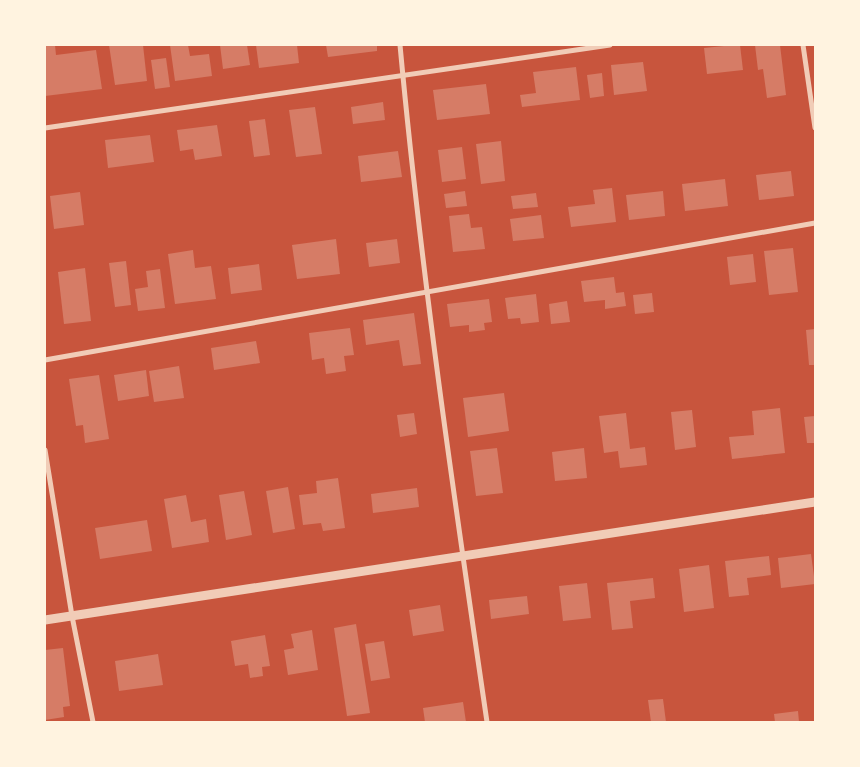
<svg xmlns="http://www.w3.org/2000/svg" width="860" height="767" viewBox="0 0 860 767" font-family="Rubik,sans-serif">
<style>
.building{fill:#d67c66}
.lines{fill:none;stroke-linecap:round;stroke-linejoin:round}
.minor{stroke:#f1ccb7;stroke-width:5}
.tertiary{stroke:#f1ccb7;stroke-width:9}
</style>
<rect width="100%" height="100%" fill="#c8553d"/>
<g class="building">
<path d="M45,45H55L56,55L96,50L102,89L45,96Z"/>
<path d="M109,45H143L147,81L115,85Z"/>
<path d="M170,45H188L190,56L209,54L212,76L175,81Z"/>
<path d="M220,45H247L250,65L223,69Z"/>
<path d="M256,45H297L299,63L259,68Z"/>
<path d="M326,45H377V51L328,57Z"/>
<path d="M734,45H740L743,70L707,74L704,48Z"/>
<path d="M755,45H780L786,95L767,98L763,69L758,70Z"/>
<path d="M166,58L170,87L155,89L151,60Z"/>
<path d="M643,62L647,91L614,95L611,65Z"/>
<path d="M576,67L580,100L522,107L520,95L536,93L533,72Z"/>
<path d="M602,73L604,96L590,98L587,75Z"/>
<path d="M486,84L490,114L437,120L433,90Z"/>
<path d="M383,102L385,120L353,124L351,107Z"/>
<path d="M315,107L322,154L296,157L289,110Z"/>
<path d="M265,119L270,155L254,157L249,121Z"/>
<path d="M217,125L222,156L195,160L193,149L180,151L177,130Z"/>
<path d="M150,135L154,162L108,168L105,140Z"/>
<path d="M501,141L505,181L481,184L476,144Z"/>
<path d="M462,147L466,179L442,182L438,150Z"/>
<path d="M398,151L402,177L361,182L358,156Z"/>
<path d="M791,171L794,196L759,200L756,175Z"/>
<path d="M725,179L728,206L685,211L682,184Z"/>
<path d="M612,188L616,222L571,227L568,207L595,204L593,190Z"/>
<path d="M465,191L467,206L446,208L444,194Z"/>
<path d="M663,191L665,216L629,220L626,195Z"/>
<path d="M80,192L84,225L54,229L50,196Z"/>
<path d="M536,193L538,207L513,209L511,196Z"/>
<path d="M469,214L471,228L482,227L485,249L453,252L449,216Z"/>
<path d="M541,215L544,238L513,241L510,219Z"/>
<path d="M336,239L340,274L297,279L292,245Z"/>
<path d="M397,239L400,263L369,267L366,243Z"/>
<path d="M793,248L798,292L769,295L764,251Z"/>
<path d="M193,250L195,268L211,266L216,299L175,304L168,254Z"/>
<path d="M753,254L756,282L730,285L727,257Z"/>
<path d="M126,261L131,305L115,307L109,263Z"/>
<path d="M259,264L262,290L231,294L228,268Z"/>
<path d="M85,268L91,321L64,324L58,272Z"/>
<path d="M160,269L165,308L138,311L135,289L148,287L146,271Z"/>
<path d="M614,277L616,293L624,292L626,306L605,309V300L584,302L581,281Z"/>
<path d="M652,293L654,312L635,314L633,295Z"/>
<path d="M536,294L539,322L521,324L520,318L508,319L505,298Z"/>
<path d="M489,299L492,322L484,323L485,330L469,332V325L450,327L447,304Z"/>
<path d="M567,301L570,322L551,324L549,304Z"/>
<path d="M414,313L421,364L403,366L399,340L366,345L363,320Z"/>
<path d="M350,328L354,355L344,356L346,371L326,374L324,358L312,360L309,333Z"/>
<path d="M815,329V365H809L806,330Z"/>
<path d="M256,341L260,363L214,370L211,348Z"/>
<path d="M179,366L184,398L154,402L149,371Z"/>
<path d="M146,370L149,396L118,401L114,375Z"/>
<path d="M99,375L109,439L85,443L83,425L76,426L69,379Z"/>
<path d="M504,393L509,431L468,437L463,398Z"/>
<path d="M780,408L785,453L732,459L729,437L754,435L752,411Z"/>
<path d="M692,410L696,447L675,450L671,412Z"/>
<path d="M414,413L417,434L400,437L397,415Z"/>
<path d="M626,413L630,449L645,447L647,465L620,468L618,451L604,453L599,416Z"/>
<path d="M815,416V443H807L804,417Z"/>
<path d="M497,448L503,493L476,496L470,451Z"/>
<path d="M584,448L587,478L555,481L552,452Z"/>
<path d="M338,478L345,528L323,531L321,523L303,525L299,495L317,493L316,481Z"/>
<path d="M288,487L295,529L273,533L266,491Z"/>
<path d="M417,488L419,507L373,513L371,494Z"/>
<path d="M244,491L252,535L226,540L219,495Z"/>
<path d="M186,495L191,522L206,519L209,542L172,548L164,499Z"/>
<path d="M147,520L152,551L100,559L95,528Z"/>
<path d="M811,554L815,584L781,588L778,558Z"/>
<path d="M769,556L771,575L747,578L749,595L729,597L725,561Z"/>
<path d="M709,565L714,608L684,612L679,569Z"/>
<path d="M653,578L655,598L630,601L633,628L612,630L607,583Z"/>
<path d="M587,583L591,618L563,621L559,586Z"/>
<path d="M527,596L529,614L491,619L489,600Z"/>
<path d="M440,605L444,631L413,636L409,610Z"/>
<path d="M356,624L370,713L347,716L334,628Z"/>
<path d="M312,630L318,670L288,675L284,650L294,648L291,634Z"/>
<path d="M265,635L270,666L262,667L263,676L250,678L248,664L235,666L231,641Z"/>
<path d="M384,641L390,678L371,681L365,644Z"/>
<path d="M63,648L70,706L63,707L64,717L45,720V650Z"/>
<path d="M158,654L163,685L119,691L115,661Z"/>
<path d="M663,699L666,722H651L648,700Z"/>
<path d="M463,702L466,722H425L423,708Z"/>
<path d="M798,711L799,722H775L774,714Z"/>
</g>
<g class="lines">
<g class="minor">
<path d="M400,45C421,272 454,497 487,722"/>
<path d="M803,45L815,128"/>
<path d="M45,128L610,45"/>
<path d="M45,360L815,223"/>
<path d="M45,450L72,616L93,722"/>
</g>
<path class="tertiary" d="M45,620L815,502"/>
</g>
<rect width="860" height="767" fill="none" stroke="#fff3e0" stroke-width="92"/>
</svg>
